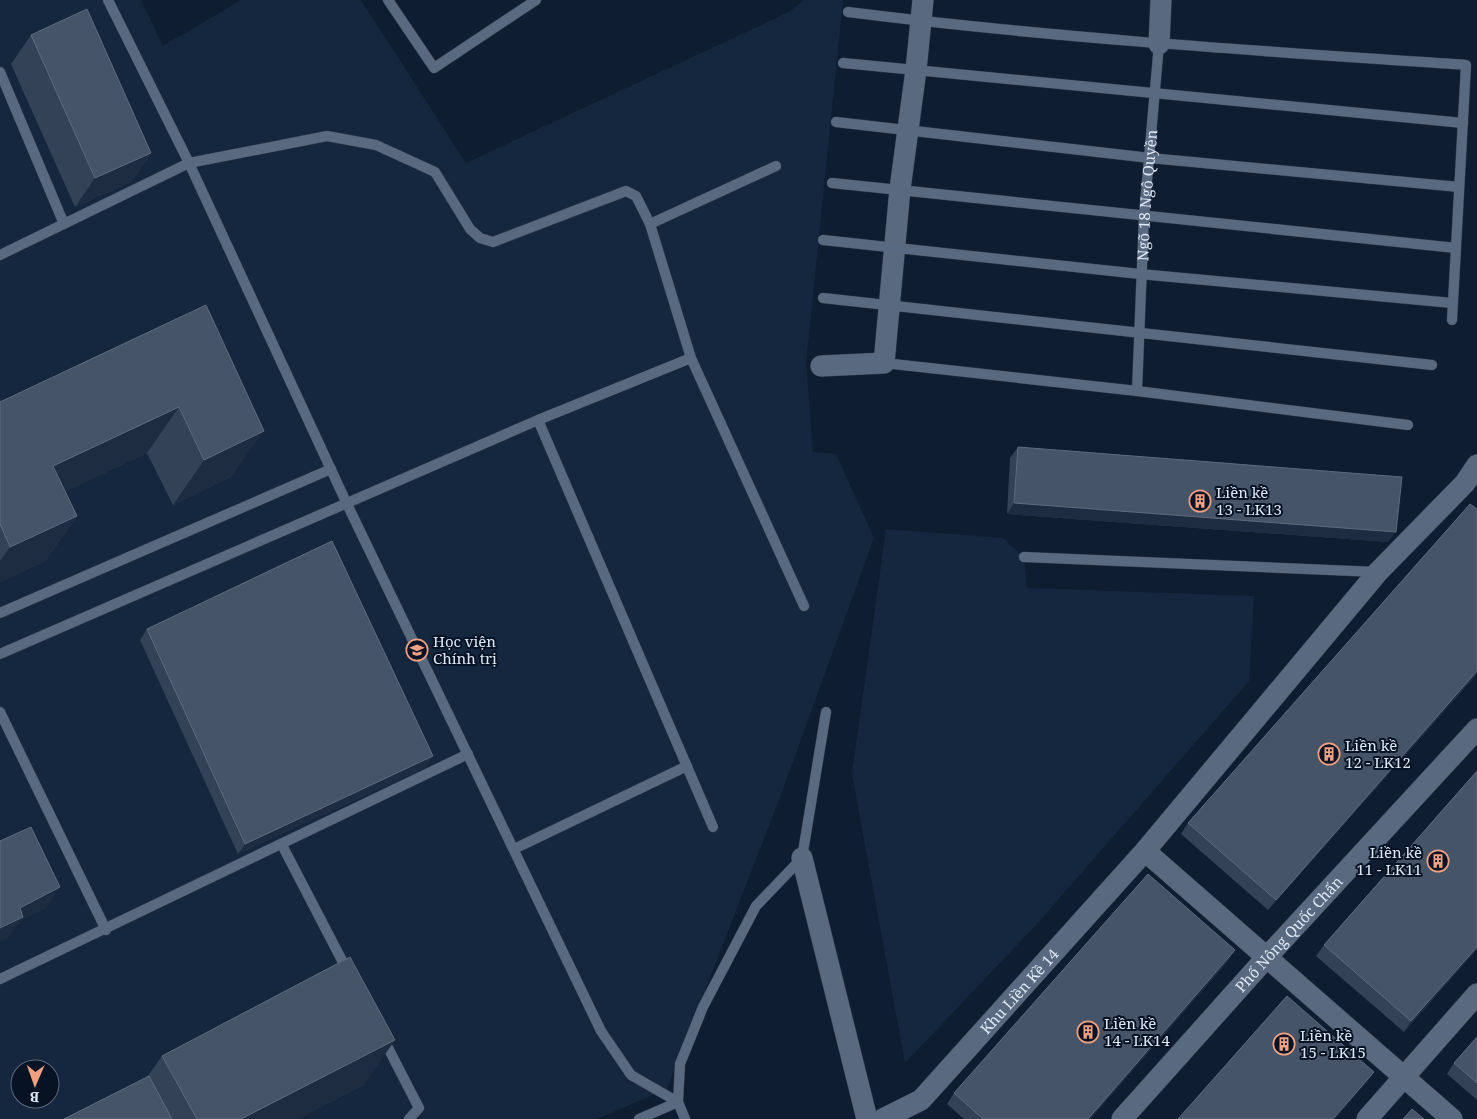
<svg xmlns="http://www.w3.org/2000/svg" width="1477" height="1119" viewBox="0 0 1477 1119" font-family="'Noto Serif',serif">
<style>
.built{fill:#15273f;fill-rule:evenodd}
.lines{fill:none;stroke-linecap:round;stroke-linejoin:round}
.service-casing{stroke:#313848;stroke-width:11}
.minor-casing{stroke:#313848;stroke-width:22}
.service{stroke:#586980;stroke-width:10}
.minor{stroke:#586980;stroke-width:21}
.wall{fill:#344257}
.shaded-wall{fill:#1d2c40}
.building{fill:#465468;stroke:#5e6b7e}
.labels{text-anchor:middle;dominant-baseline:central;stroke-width:4;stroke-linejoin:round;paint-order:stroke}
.street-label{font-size:15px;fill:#dee8f5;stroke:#061325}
.poi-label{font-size:15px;fill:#dee8f5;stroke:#061325;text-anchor:start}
</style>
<rect width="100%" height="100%" fill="#0f1d30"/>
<g class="built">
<path d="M0,0H141L163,46L241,0H361L466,163L789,12L804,0H843L806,363L813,452L836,454L874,538L782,792L667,1089L597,1119H0ZM20,1069H50V1099H20Z"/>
<path d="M886,529L1003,538L1024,557L1027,588L1254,596L1249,681L1036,925L905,1063L852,774Z"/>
</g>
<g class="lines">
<g class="service-casing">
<g id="service">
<path d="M108,0L189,163L347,504L601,1031L631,1075L678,1102"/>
<path d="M388,0L434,68L536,0"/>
<path d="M848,12C1053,38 1260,51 1466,65L1452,320"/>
<path d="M843,63L1463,123"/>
<path d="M0,72L64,224"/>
<path d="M836,122L1150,158L1459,187"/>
<path d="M832,183L1456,248"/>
<path d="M650,224L776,166"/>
<path d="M823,240L1140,274L1452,303"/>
<path d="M0,255L189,163L327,136L376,145L435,172L470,229L480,238L493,242L626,191L636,196L650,224L691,358L804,606"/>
<path d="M823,298L1432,365"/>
<path d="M884,363L1137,391L1408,425"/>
<path id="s1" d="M1137,391L1144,215L1159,44"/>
<path d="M538,420L713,827"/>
<path d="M1024,557L1377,572"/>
<path d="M0,613L331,469"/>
<path d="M0,654L538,420L691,358"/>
<path d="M0,712L106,930"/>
<path d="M282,845L348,972"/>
<path d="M514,849L687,766"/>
<path d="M0,979L468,754"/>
<path d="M383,1038L419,1108L409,1119"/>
<path d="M639,1119L678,1102"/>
<path d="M685,1119L678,1102L680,1064L703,1007L756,906L802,858L826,712"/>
</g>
</g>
<g class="minor-casing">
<g id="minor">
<path d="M1159,44L1161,0"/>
<path d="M821,366L884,363L900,189L916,70L923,0"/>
<path d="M1145,851L1452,1119"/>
<path d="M802,858L867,1119"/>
<path id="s2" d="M883,1119L921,1100L1145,851L1378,572L1465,483L1477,465"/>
<path id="s3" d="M1122,1119L1266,958L1477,729"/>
<path d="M1367,1119L1477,994"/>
</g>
</g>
<use href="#service" class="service"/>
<use href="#minor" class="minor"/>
</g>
<g class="wall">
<path d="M31,35L151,153L131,182L75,207L11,64Z"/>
<path d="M206,305L232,476L173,505L147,453L65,491L77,516L45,561L0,582V402Z"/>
<path d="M1018,447L1388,542L1007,514L1010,458Z"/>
<path d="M147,629L426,767L238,854L140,640Z"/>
<path d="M1477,674L1268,910L1181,834L1188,823Z"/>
<path d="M1477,771V949L1404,1032L1316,956L1324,945Z"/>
<path d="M1228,961L1090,1119H964L947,1104L954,1093Z"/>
<path d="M1477,1037V1100L1447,1074L1454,1063Z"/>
<path d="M162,1056L364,1085L297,1119H64L147,1077Z"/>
</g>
<g class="shaded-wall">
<path d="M151,153L131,182L75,207L95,178Z"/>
<path d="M179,407L147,453L22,511L53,466Z"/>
<path d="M264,431L232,476L173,505L204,460Z"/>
<path d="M1014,503L1396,532L1388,542L1007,514Z"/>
<path d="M77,516L45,561L0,582V561L10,547Z"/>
<path d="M1477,671V674L1268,910L1276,900Z"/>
<path d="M433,756L426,767L238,854L245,844Z"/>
<path d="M60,887L46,908L20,921L9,937L0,942V928L20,908Z"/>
<path d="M1477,947V949L1404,1032L1411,1021Z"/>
<path d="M1235,950L1228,961L1090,1119H1088Z"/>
<path d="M395,1040L364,1085L297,1119H241Z"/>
<path d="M1374,1072L1367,1082L1335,1119H1333Z"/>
</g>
<g class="building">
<path d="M87,9L151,153L95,178L31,35Z"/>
<path d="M206,305L264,431L204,460L179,407L53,466L77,516L10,547L0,524V402Z"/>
<path d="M1018,447L1402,477L1396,532L1014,503Z"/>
<path d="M1470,504L1477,509V671L1276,900L1188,823Z"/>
<path d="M332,541L433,756L245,844L147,629Z"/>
<path d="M1477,771V947L1411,1021L1324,945Z"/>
<path d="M31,827L60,887L20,908L23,917L0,928V841Z"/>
<path d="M1148,874L1235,950L1088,1119H983L954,1093Z"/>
<path d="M350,957L395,1040L241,1119H197L162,1056Z"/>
<path d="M1287,996L1374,1072L1333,1119H1178Z"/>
<path d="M1477,1037V1083L1454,1063Z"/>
<path d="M149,1076L172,1119H64Z"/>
<path d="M1412,1109L1424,1119H1403Z"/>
</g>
<defs>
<g id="building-ring" transform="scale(1.125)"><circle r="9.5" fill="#061325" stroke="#f2a081" stroke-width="1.5"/><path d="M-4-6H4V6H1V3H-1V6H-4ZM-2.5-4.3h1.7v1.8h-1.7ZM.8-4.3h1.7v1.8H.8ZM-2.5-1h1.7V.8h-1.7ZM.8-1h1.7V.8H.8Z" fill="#f2a081"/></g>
<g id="university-ring" transform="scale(1.125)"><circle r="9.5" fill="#061325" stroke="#f2a081" stroke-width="1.5"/><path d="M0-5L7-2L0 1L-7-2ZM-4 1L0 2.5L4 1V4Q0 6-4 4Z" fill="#f2a081"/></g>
</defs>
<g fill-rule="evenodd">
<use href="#building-ring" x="1200" y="501"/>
<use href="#university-ring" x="417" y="650"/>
<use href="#building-ring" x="1329" y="754"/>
<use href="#building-ring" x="1438" y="861"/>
<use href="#building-ring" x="1088" y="1032"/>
<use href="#building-ring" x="1284" y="1044"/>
</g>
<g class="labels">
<g class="street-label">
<text stroke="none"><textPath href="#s1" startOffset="196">Ngõ 18 Ngô Quyền</textPath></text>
<text stroke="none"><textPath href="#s3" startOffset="249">Phố Nông Quốc Chấn</textPath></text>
<text stroke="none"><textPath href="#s2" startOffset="189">Khu Liền Kề 14</textPath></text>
</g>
<g class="poi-label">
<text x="1216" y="492">Liền kề<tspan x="1216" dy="17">13 - LK13</tspan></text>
<text x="433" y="641">Học viện<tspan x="433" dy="17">Chính trị</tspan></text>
<text x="1345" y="745">Liền kề<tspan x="1345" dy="17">12 - LK12</tspan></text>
<text x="1422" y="852" text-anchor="end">Liền kề<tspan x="1422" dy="17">11 - LK11</tspan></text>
<text x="1104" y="1023">Liền kề<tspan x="1104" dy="17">14 - LK14</tspan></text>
<text x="1300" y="1035">Liền kề<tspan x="1300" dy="17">15 - LK15</tspan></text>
</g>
</g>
<g transform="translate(35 1084) rotate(182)"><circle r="24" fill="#061325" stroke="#5c6878"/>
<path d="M0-4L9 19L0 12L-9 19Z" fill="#f2a081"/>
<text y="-8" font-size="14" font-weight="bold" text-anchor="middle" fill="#dee8f5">B</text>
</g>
</svg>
